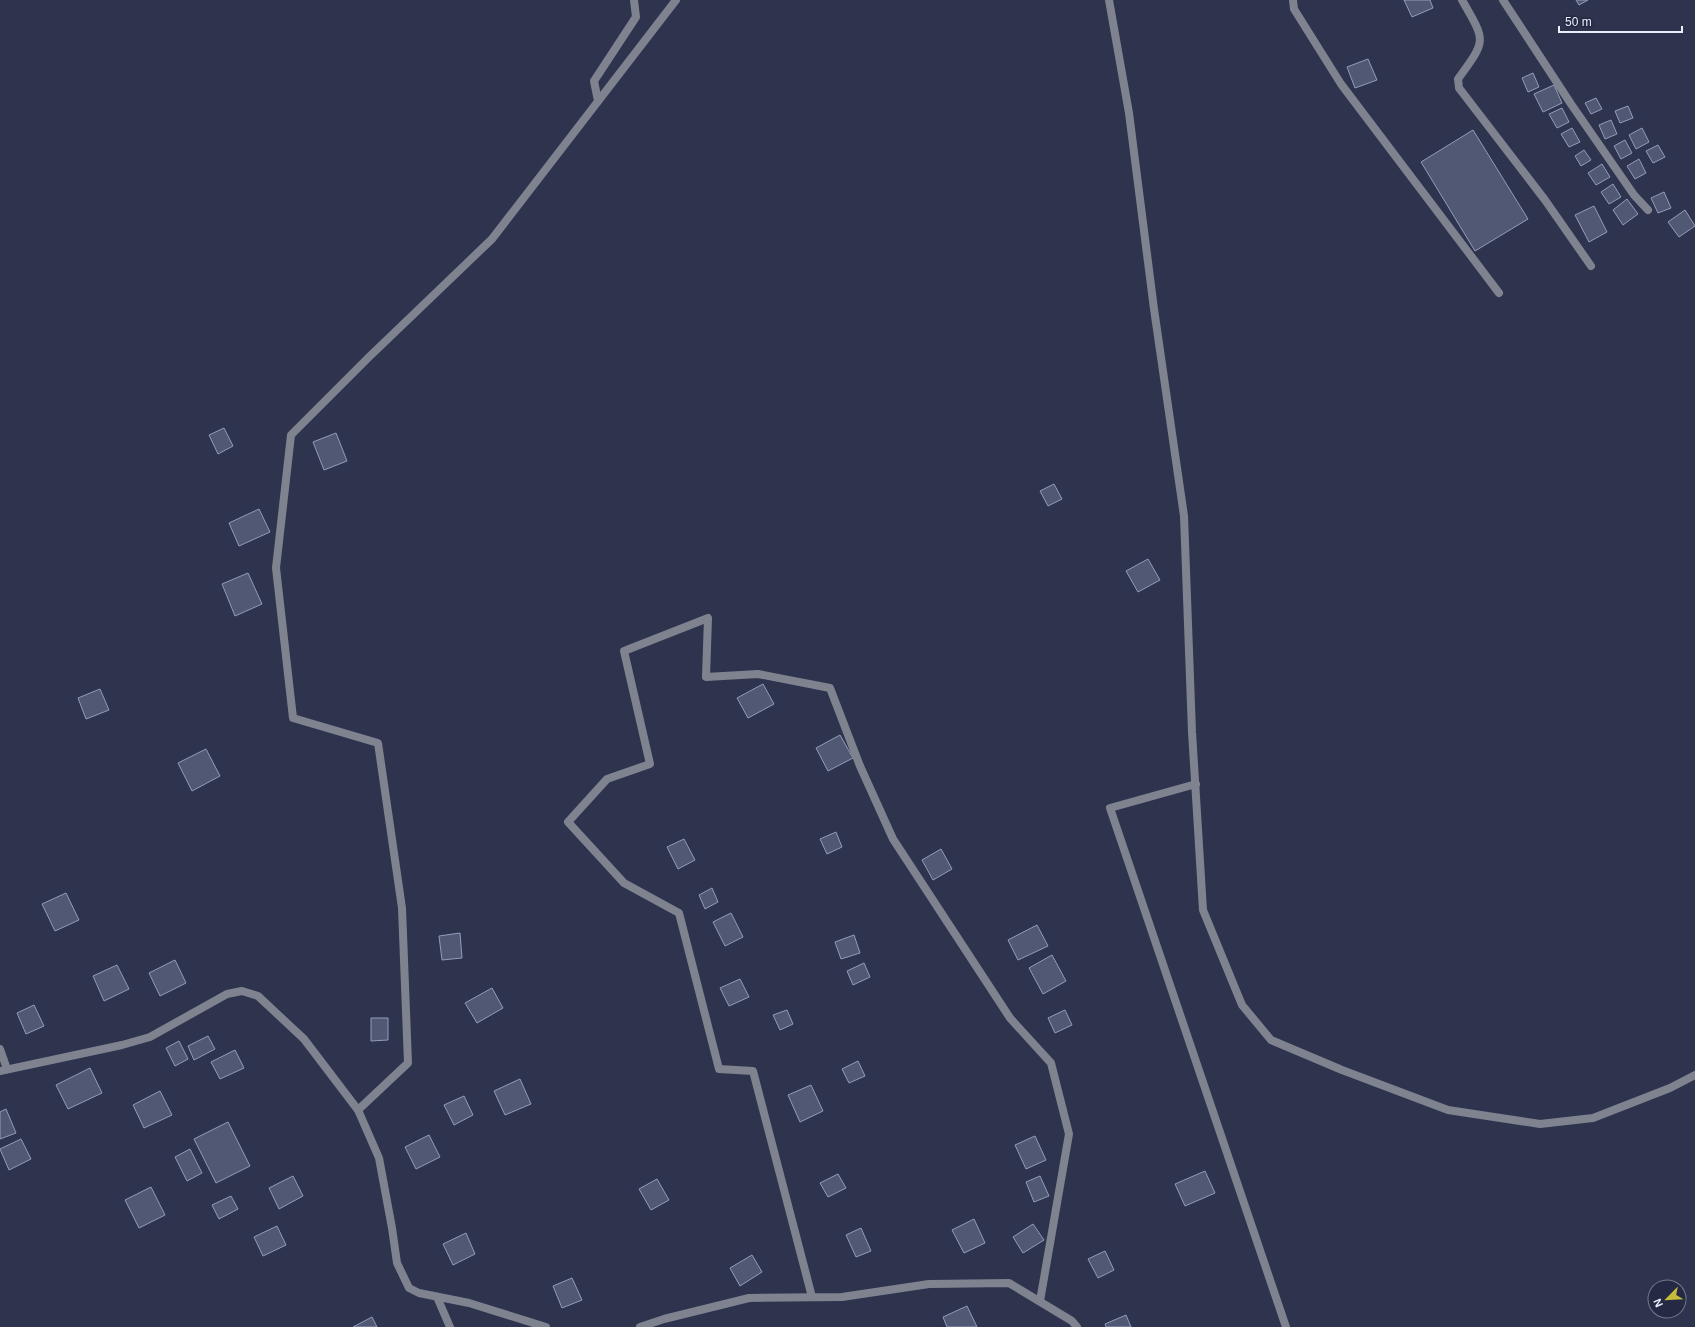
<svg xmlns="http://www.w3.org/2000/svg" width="1695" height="1327" viewBox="0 0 1695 1327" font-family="Arial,sans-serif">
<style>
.building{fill:#515874;stroke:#939cbb}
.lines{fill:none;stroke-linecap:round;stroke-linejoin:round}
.street{stroke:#7f8390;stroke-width:8}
</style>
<rect width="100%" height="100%" fill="#2e344e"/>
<g class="building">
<path d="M1404,0H1430L1433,8L1412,17Z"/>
<path d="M1576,0H1588L1579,5Z"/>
<path d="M1368,59L1377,80L1355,88L1347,67Z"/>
<path d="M1533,73L1539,87L1528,92L1522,78Z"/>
<path d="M1554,85L1562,103L1543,112L1534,94Z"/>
<path d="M1596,98L1602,109L1591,114L1585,103Z"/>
<path d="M1628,106L1633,118L1620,123L1615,111Z"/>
<path d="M1562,108L1569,122L1557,128L1549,114Z"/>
<path d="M1611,120L1617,134L1605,139L1599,125Z"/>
<path d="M1572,128L1580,142L1569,147L1561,134Z"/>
<path d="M1642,128L1649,142L1636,149L1629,135Z"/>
<path d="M1473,130L1528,219L1475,251L1421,162Z"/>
<path d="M1625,140L1632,153L1621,159L1614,146Z"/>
<path d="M1658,145L1665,157L1653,163L1646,151Z"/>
<path d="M1584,150L1591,160L1581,166L1575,156Z"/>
<path d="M1639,159L1646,173L1635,179L1627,166Z"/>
<path d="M1602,164L1610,177L1596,185L1588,173Z"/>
<path d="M1613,184L1621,197L1609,204L1601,192Z"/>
<path d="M1664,192L1671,208L1658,213L1651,198Z"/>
<path d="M1627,199L1638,214L1623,225L1613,210Z"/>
<path d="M1594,206L1607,232L1589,242L1575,215Z"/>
<path d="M1685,210L1695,226L1679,237L1668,222Z"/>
<path d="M224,428L233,446L218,454L209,435Z"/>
<path d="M336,433L347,461L324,470L313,442Z"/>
<path d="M1054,484L1062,499L1048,506L1040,491Z"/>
<path d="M259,509L270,532L239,546L229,523Z"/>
<path d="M1148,559L1160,580L1138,592L1126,571Z"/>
<path d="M248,573L262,604L235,616L222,584Z"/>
<path d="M763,684L774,704L748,718L737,698Z"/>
<path d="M100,689L109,710L86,719L78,698Z"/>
<path d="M840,735L853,758L828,771L816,748Z"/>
<path d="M206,749L220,776L192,791L178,763Z"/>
<path d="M836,832L842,847L827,854L820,839Z"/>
<path d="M684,839L695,860L678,869L667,847Z"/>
<path d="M941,849L952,869L933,880L922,860Z"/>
<path d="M712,888L718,902L705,909L699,895Z"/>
<path d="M66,893L79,920L55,931L42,904Z"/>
<path d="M731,913L743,937L725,946L713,922Z"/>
<path d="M1037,925L1048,946L1018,960L1008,940Z"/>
<path d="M460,933L462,958L442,960L439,936Z"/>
<path d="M854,935L860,953L841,959L835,942Z"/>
<path d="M1052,955L1066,981L1043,994L1029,968Z"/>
<path d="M175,960L186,983L160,996L149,973Z"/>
<path d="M864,963L870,977L853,985L847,971Z"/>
<path d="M117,965L129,989L104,1001L93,976Z"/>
<path d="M740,979L749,997L729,1006L720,988Z"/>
<path d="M492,988L503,1008L477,1023L465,1003Z"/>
<path d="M34,1005L44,1026L26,1034L17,1013Z"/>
<path d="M787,1010L793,1024L780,1030L773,1015Z"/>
<path d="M1065,1010L1072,1025L1055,1033L1048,1018Z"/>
<path d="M371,1018H388V1040L371,1041Z"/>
<path d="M208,1036L215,1049L194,1060L188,1046Z"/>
<path d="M179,1041L188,1059L175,1066L166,1048Z"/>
<path d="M235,1050L244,1068L220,1079L211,1062Z"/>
<path d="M858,1061L865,1076L849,1083L842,1069Z"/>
<path d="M90,1068L102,1093L68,1109L56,1085Z"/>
<path d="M520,1079L531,1104L505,1115L494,1091Z"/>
<path d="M811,1085L823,1111L800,1122L788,1095Z"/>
<path d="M160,1091L172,1115L144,1128L133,1105Z"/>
<path d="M464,1096L473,1115L454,1125L444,1105Z"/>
<path d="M6,1109L16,1133L0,1139V1112Z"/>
<path d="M228,1122L250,1166L216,1183L194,1139Z"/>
<path d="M429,1135L440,1157L416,1169L405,1147Z"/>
<path d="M1035,1136L1046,1160L1026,1169L1015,1145Z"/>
<path d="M21,1139L31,1159L9,1170L0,1149Z"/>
<path d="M190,1149L202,1173L187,1181L175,1157Z"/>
<path d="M1205,1171L1215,1193L1185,1206L1175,1184Z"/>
<path d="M838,1174L846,1188L828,1197L820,1183Z"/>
<path d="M293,1176L303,1196L279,1209L269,1188Z"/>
<path d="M1040,1176L1049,1196L1034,1202L1026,1182Z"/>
<path d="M657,1179L669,1200L651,1210L639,1189Z"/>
<path d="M151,1187L165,1215L139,1228L125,1200Z"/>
<path d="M231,1196L238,1209L219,1219L212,1205Z"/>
<path d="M974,1219L985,1243L964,1253L952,1230Z"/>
<path d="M1033,1224L1044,1240L1023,1253L1013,1237Z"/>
<path d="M277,1226L286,1245L263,1256L254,1237Z"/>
<path d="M861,1228L871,1251L856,1257L846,1235Z"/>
<path d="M466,1233L475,1254L453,1265L443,1244Z"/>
<path d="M1105,1251L1114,1270L1098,1278L1088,1259Z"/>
<path d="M752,1255L762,1272L740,1286L730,1268Z"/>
<path d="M572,1278L582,1300L562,1308L553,1286Z"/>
<path d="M967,1306L977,1327H947L943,1317Z"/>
<path d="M1126,1315L1131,1327H1106L1105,1324Z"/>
<path d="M372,1317L377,1327H353Z"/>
</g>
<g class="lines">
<g class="street">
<path d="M1109,0L1129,113L1154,309L1184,516L1192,732L1203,910L1242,1005L1271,1040L1342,1070L1448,1110L1540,1124L1593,1118L1670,1088L1695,1075"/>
<path d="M1293,0L1294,9L1341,84L1499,293"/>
<path d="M1462,0C1486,42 1487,39 1458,79L1459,88L1545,200L1591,266"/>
<path d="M1503,0L1571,104L1634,195L1648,210"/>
<path d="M598,101L594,81L636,17L634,0"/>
<path d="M1196,784L1110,808L1286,1327"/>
<path d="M0,1049L7,1069"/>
<path d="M0,1071L122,1045L150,1037L227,994L242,991L258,996L304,1039L358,1110L379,1158L392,1228L397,1263L409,1288L419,1293L469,1303L546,1327"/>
<path d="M358,1110L408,1063L402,908L378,743L293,718L276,568L291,435L369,357L492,239L676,0"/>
<path d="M437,1297L450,1327"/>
<path d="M812,1297L753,1071L719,1069L679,913L624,883L568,822L607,779L650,764L624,651L708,618L706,677L758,674L830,688L860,766L893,839L1010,1018L1051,1063L1069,1134L1040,1301"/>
<path d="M640,1327L664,1319L749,1298L842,1297L929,1284L1009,1283L1072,1321L1077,1327"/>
</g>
</g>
<g transform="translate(1667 1299) rotate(246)"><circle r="19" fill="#242a43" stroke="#74798d"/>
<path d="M0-3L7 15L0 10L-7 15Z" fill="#c6bc3c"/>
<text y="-6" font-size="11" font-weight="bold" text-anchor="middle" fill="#ecf0fd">N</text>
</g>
<path d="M1559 26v6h123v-6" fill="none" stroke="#ecf0fd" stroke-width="2"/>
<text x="1565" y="26" font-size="12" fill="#ecf0fd" stroke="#242a43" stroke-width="3" paint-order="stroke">50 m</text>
</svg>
